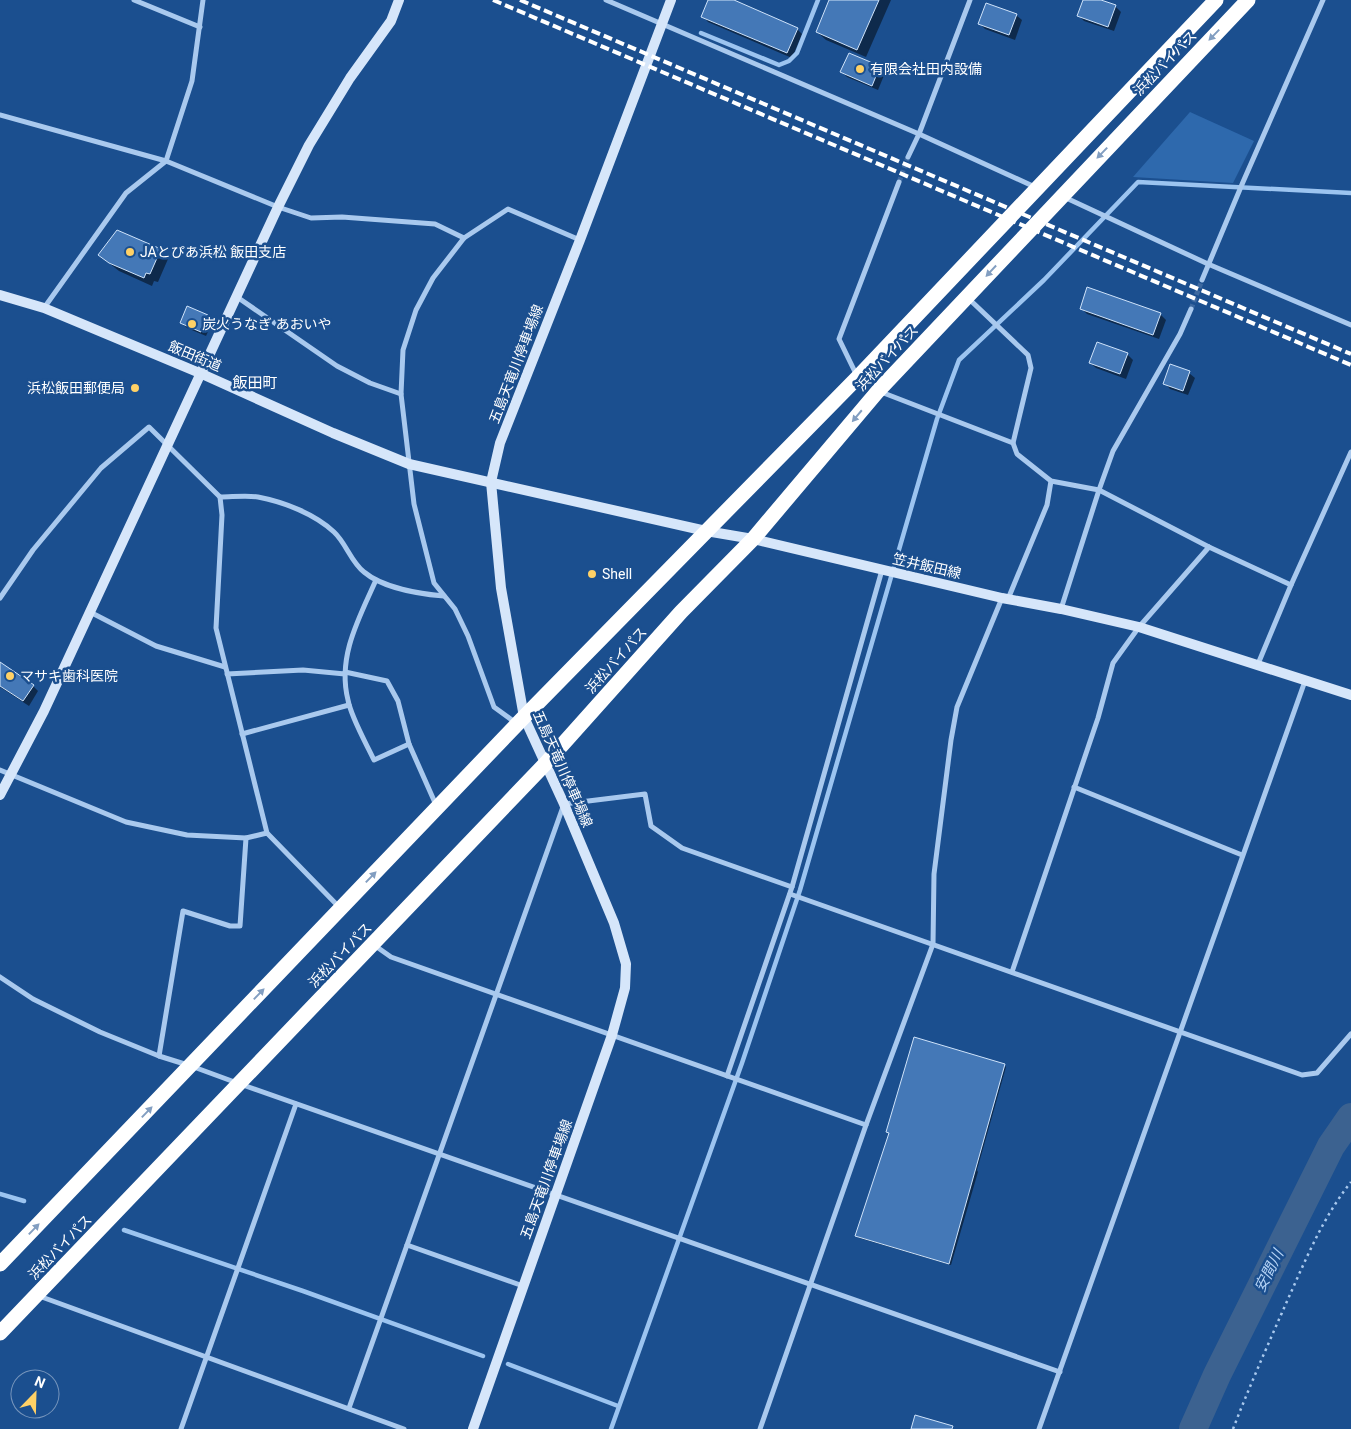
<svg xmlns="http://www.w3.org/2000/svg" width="1351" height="1429" viewBox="0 0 1351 1429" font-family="Roboto,'Noto Sans JP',sans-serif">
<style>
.green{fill:#2e69ad}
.shadow{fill:#0007}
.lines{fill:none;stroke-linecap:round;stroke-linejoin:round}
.stream{stroke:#9cc4f0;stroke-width:4.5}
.river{stroke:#3c6290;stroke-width:28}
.building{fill:#4478b7;stroke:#cfe3fa}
.street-tunnel{stroke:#3d69a0;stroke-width:5;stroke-dasharray:5 2.5;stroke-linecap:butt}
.path{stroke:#a9c9ee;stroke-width:2.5;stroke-dasharray:2.5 4;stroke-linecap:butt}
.street{stroke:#a9c9ee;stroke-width:5}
.secondary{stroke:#d6e6fa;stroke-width:10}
.highway{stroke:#fff;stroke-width:15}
.rail{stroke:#fff;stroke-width:4;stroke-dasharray:9 4;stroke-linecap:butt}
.oneway{fill:#829ec1}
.poi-dot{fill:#ffd166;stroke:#1b4f8f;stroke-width:2}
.labels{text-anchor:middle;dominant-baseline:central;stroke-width:5;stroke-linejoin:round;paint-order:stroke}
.street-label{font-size:14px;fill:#fff;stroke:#1b4f8f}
.poi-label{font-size:14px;fill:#fff;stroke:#1b4f8f;text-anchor:start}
.neighbourhood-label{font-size:15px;fill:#fff;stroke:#1b4f8f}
.water-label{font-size:15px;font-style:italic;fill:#b5d3f5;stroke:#1b4f8f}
</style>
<rect width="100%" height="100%" fill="#1b4f8f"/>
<path class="green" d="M1190,112L1254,141L1233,183L1133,177Z"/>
<g class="shadow">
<path d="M710,0H731L797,29L802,34L792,58L708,22L703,16Z"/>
<path d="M831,0H891L866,57L826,40L817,32Z"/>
<path d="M1084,0H1098L1115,6L1121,12L1114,31L1084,21L1078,15Z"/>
<path d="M1016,15L1022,20L1015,40L985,29L980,24Z"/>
<path d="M849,54L880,67L885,73L878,90L847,77L842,72Z"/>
<path d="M160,250L168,259L158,282L154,281L152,286L119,271L99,255Z"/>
<path d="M1081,308L1160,314L1166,320L1159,339L1087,314Z"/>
<path d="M207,316L213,321L206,336L187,328L181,322Z"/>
<path d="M1127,354L1133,360L1126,379L1096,368L1090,363Z"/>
<path d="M1189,373L1195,378L1188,395L1170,389L1165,383Z"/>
<path d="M0,670L33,686L38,691L29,706L0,687Z"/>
<path d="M1005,1066L1006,1067L977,1170L978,1172L951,1265L859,1238L857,1236L890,1134L888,1132L974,1174Z"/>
</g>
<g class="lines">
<g class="stream">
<path d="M701,33L779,65L789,61L797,53L818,0"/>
<path d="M0,1194L24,1201"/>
<path d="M124,1230L303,1291L483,1356"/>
<path d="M508,1364L618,1406"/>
<path d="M611,1429L742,1063L800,890L937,419L959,360L1044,280L1138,182L1351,193"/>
</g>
<path class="river" d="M1193,1429L1217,1375L1331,1146L1351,1117"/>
</g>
<g class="building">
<path d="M708,0H734L798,28L787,53L701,17Z"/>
<path d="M829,0H879L857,50L816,32Z"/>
<path d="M1083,0H1101L1116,5L1108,27L1077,16Z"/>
<path d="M986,3L1017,14L1009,35L978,24Z"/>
<path d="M849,53L880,66L872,86L840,72Z"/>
<path d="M117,230L161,249L150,274L146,273L144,278L109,263L98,255Z"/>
<path d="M1087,287L1161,313L1153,335L1080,309Z"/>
<path d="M187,306L208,315L201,332L180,323Z"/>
<path d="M1097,342L1128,353L1120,374L1089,363Z"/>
<path d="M1170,364L1190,371L1183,391L1163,384Z"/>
<path d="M0,662L34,685L23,701L0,686Z"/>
<path d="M914,1037L1005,1064L949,1264L855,1236L889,1133L886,1132Z"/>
<path d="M915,1415L953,1426L952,1429H911Z"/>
</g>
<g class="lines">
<g class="street-tunnel">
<path d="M899,182L908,157"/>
<path d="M1191,309L1202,280"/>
</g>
<path class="path" d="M1233,1429C1250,1385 1269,1342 1288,1299C1306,1259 1323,1217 1351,1182"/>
<g class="street">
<path d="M134,0L200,27"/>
<path d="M606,0L919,134L1035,187"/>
<path d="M0,115L166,161L278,207L311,218L342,217L435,224L464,238"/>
<path d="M908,157L919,134L970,0"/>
<path d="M1064,197L1208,264L1351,325"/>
<path d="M1202,280L1243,182L1323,0"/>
<path d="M237,297L337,366L370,383L401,394"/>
<path d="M969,299L1028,355L1031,368L1013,443"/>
<path d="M44,308L126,193L166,161L192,81L203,0"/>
<path d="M857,376L839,339L899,182"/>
<path d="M881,392L1013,443L1017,454L1051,481L1099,490L1209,547L1291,585"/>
<path d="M220,497C232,497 246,495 258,497C284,502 315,514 334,532C346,543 351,562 364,572C383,588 420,594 444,596"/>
<path d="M376,580C359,618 337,657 348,700C351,717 366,743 374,760L409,744"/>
<path d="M0,598L33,550L101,468L149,427L220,497L222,515L216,628L267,833L340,908"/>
<path d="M1008,599L1047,505L1051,481"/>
<path d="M1061,609L1099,490L1113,451L1180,334L1191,309"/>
<path d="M90,612L156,646L225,667"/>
<path d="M1258,664L1291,585L1351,452"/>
<path d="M345,672L387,681L398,701L409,744L436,805"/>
<path d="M227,674L303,670L345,674"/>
<path d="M516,723L494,707L468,636L455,609L434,583L414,504L401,394L403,350L416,310L433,278L464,238L508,209L580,240"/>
<path d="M242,734L349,705"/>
<path d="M0,770L126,822L187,835L246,838L267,833"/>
<path d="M1074,787L1242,855"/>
<path d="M790,894L1302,1075L1317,1073L1351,1034"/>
<path d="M374,945L391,957L866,1125"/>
<path d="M1012,972L1098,718L1113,663L1139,627L1209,547"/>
<path d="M0,977L33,999L100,1032L159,1056L191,1066L240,1084L1060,1372"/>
<path d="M159,1056L183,911L230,926H240L246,838"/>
<path d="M727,1076L792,887L882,570"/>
<path d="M407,1245L523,1286"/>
<path d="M39,1296L404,1429"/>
<path d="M349,1408L564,804L645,794L651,826L682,848L792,887"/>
<path d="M181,1429L296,1104"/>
<path d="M760,1429L866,1125L933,944L934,874L951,740L957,707L1002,598"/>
<path d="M1039,1429L1305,681"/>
</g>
<g class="secondary">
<path d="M0,295L44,308L202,374L333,433L409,464L706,531L753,539L1002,598L1061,609L1139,627L1351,695"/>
<path d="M0,795L44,711L278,207L309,145L350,78L391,21L399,0"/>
<path d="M473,1429L612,1035L625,988L626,964L614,923L564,804L524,717L501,588L491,482L500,443L580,240L671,0"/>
</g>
<g class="highway">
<path d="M0,1264L524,717L858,377L1216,0"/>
<path d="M0,1333L546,763L681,612L753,539L878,391L1248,0"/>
</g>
<g class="rail">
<path d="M493,0L1351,365"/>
<path d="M520,0L1351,354"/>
</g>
</g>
<defs><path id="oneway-solid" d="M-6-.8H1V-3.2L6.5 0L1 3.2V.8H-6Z" transform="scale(1.25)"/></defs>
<g class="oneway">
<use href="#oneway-solid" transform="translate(1214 35) rotate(134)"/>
<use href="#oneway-solid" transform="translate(1102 153) rotate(134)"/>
<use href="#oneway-solid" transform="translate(991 271) rotate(133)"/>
<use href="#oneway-solid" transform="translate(857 416) rotate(130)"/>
<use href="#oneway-solid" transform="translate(371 877) rotate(-46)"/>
<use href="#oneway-solid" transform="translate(259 994) rotate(-46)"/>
<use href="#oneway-solid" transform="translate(147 1112) rotate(-46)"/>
<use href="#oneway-solid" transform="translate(34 1229) rotate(-46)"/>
</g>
<g class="poi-dot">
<circle cx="860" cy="69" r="5"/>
<circle cx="130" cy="252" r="5"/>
<circle cx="192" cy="324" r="5"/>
<circle cx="135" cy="388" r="5"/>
<circle cx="592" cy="574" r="5"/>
<circle cx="10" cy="676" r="5"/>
</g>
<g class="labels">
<g class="street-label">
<text transform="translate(1165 63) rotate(-46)">浜松バイパス</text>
<text transform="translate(195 356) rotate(23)">飯田街道</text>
<text transform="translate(887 358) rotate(-47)">浜松バイパス</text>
<text transform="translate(516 364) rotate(-69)">五島天竜川停車場線</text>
<text transform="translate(927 566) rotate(13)">笠井飯田線</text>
<text transform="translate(616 660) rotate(-48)">浜松バイパス</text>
<text transform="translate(563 769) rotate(66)">五島天竜川停車場線</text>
<text transform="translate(340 955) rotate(-46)">浜松バイパス</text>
<text transform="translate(546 1179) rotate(-70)">五島天竜川停車場線</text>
<text transform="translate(60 1247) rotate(-46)">浜松バイパス</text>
</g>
<g class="poi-label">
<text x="870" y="69">有限会社田内設備</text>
<text x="140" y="252">JAとぴあ浜松 飯田支店</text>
<text x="202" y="324">炭火うなぎ あおいや</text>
<text x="125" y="388" text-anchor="end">浜松飯田郵便局</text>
<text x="602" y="574">Shell</text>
<text x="20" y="676">マサキ歯科医院</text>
</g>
<g class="neighbourhood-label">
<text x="255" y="383">飯田町</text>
</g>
<g class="water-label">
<text transform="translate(1269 1271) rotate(-63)">安間川</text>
</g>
</g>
<g transform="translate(35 1394) rotate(23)"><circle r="24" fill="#1b4f8f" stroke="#7695bc"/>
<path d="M0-4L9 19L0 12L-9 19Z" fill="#ffd166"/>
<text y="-8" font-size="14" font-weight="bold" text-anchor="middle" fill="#ffffff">N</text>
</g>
</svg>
